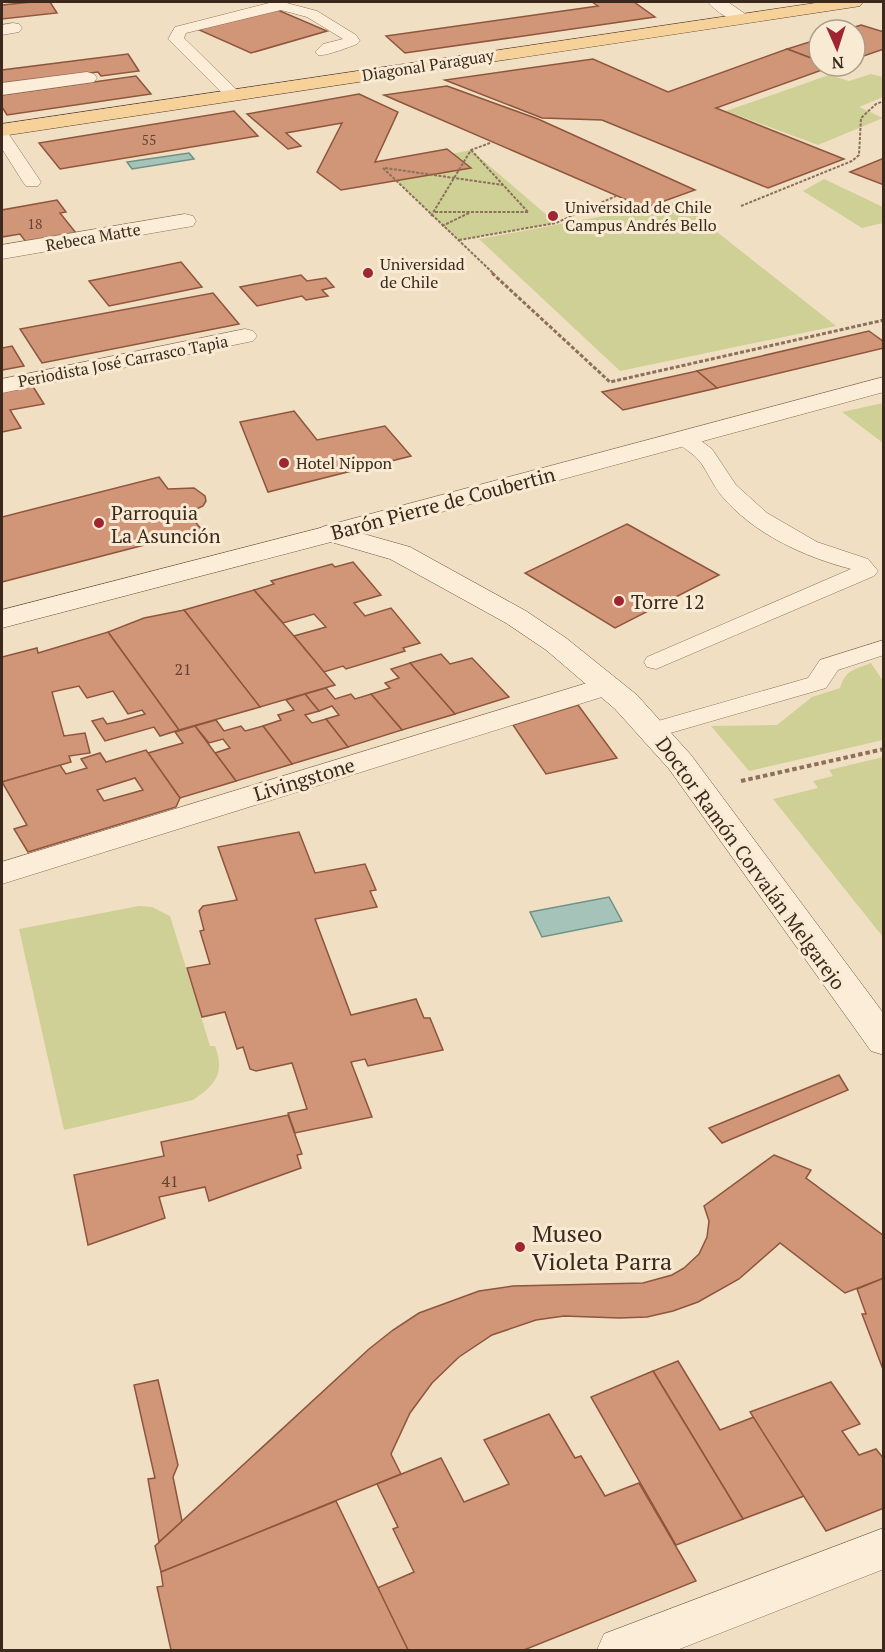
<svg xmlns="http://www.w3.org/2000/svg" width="885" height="1652" viewBox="0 0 885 1652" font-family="'PT Serif',serif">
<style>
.green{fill:#ced096}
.water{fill:#a5c3b8;stroke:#6b9285;stroke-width:1.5}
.building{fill:#d19577;stroke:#8d563d;stroke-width:1.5;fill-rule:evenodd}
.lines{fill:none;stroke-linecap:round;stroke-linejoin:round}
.lane-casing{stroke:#8c7059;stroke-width:1}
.street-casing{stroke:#8c7059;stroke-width:1}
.secondary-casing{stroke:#6e513c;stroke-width:1}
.primary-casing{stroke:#5a3e2d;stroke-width:1}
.path-far2{stroke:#8c7059;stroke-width:2;stroke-dasharray:3 1.5;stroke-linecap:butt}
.path-far1{stroke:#8c7059;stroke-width:3;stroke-dasharray:4 2;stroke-linecap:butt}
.path{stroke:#8c7059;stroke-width:4;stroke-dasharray:4.5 3;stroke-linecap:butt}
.lane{fill:#fbedd7;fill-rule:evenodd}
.street{fill:#fbedd7;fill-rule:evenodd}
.secondary{fill:#fbedd7;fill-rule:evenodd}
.primary{fill:#f6d199;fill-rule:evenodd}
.poi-dot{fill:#9f2530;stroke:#f8ead3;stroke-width:2}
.labels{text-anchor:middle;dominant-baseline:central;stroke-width:6;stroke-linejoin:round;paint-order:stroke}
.far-number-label{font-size:14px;fill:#604434}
.far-street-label{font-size:16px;fill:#3b291d;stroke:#f8ead3}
.far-poi-label{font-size:16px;fill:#3b291d;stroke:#f8ead3;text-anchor:start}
.number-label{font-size:16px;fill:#604434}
.street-label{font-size:20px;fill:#3b291d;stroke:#f8ead3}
.poi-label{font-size:20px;fill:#3b291d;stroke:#f8ead3;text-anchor:start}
.near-poi-label{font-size:24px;fill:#3b291d;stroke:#f8ead3;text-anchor:start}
</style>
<rect width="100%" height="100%" fill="#f1dfc3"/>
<g class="green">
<path d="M871,74L883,77V97L859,107L883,118L818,145L726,111L829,75L849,81Z"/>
<path d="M471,150L556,223L458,240L383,168Z"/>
<path d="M824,179L883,207V223L862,228L803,191Z"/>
<path d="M679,202L836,326L620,371L479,239Z"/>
<path d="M883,403V443L842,412Z"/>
<path d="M871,663L883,681V740L749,771L711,726L777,725L812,697L840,688C846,669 854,670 871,663Z"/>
<path d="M883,757H884L883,937L773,799L818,788L813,781L833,776L829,770Z"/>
<path d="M139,906L152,907L170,916L210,1046H215C225,1073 216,1085 193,1100L64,1130L19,929Z"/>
</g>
<g class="water">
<path d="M189,153L194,159L132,169L127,162Z"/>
<path d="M609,897L622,921L542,937L530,912Z"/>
</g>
<g class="building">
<path d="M32,2H50L57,13L2,19V5Z"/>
<path d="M592,2H634L655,17L405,53L386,36L598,6Z"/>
<path d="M273,8L327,31L251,53L197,29Z"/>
<path d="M861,25L884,32V49L855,59V30H845Z"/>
<path d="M819,39V61L787,49Z"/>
<path d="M787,49L819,61V66H833L716,108L844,159L768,188L602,120L542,118L445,80L593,59L668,92Z"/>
<path d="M128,54L139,71L101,76L98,72L2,84V70Z"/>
<path d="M136,76L151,94L7,115L2,107V95Z"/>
<path d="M447,86L538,119L695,190L645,208L384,95Z"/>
<path d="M359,94L398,112L375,162L447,149L471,168L341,190L317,172L342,123L286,133L301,146L288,149L247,114Z"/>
<path d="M234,111L258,136L60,169L39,143Z"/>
<path d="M884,158V185L850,172Z"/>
<path d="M57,200L66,212L60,213L76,233L26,242L20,234L2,237V210Z"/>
<path d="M181,262L202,287L109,306L89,281Z"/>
<path d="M301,275L307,281L326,278L334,287L322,290L328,296L306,300L302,296L257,306L240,287Z"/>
<path d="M213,293L239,324L42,363L20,329Z"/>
<path d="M869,331L884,342V348L717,388L697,371Z"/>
<path d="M12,346L24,366L2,370V348Z"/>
<path d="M697,371L717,388L623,410L602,392Z"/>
<path d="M32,385L44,404L10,410L21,428L2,432V392Z"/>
<path d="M294,411L317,440L385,426L411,456L268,492L240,422Z"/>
<path d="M159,477L168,489L194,488L205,496L206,501L203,506L188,513L202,530L2,582V517Z"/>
<path d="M627,524L719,575L615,628L525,573Z"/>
<path d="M353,562L381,595L354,603L365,616L391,608L420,643L403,648L405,651L346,669L343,666L324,672L294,636L326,627L314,614L283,623L254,590L274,584L271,581L332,564L335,567Z"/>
<path d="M254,590L294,636L335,685L260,707L184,610Z"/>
<path d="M184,610L260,707L179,730L108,632L144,618Z"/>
<path d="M108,632L179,730L160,736L154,727L105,741L92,721L103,718L107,724L121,721L145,714L142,710L128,714L113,691L87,698L79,686L52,692L64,736L85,733L90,753L69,756L71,762L2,782V657L37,648L38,653Z"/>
<path d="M441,654L450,664L472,658L509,697L455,714L410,663Z"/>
<path d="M410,663L455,714L402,730L371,694L390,688L385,683L399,678L391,669Z"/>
<path d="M326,688L335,699L351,694L355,699L371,694L402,730L348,747L326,719L339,715L332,706L319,711L305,694Z"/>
<path d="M305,694L319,711L305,715L312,723L326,719L348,747L292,764L263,726L281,720L278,715L294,710L286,700Z"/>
<path d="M578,705L617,758L546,774L513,725Z"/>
<path d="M216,720L224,731L241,726L245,731L263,726L292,764L236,781L215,753L230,748L223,739L209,743L195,726Z"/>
<path d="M195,726L236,781L180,798L148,753L183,743L175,732Z"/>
<path d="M146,750L180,798L176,807L28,852L14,829L27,825L2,782L60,765L66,774L87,768L81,759L100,753L106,762ZM135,778L143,790L104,801L97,790Z"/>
<path d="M299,832L315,873L365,864L376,890L370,891L377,907L315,919L351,1015L416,999L424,1018H430L443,1050L368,1066L365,1059L351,1062L372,1117L295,1133L288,1113L307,1109L292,1063L256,1071L250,1069L243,1047L237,1049L225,1012L202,1017L187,968L210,964L200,931L204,930L199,911L203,906L237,900L218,847Z"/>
<path d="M839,1075L848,1090L722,1143L709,1128Z"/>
<path d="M288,1115L302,1154L297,1155L301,1168L209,1201L205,1187L159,1197L165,1218L88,1245L74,1175L164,1156L161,1142Z"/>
<path d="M774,1155L811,1170L806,1178L884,1236V1278L845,1293L780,1243L739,1279L698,1302L673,1311L647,1317L619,1318L564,1316L536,1320L492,1335L459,1357L432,1383L410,1413L391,1454L401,1474L161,1572L155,1546L369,1349L393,1330L419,1313L479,1291L513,1286L643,1283L672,1275L684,1268L699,1254L707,1237L709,1221L704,1206Z"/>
<path d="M884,1278V1372L862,1314H866L857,1289Z"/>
<path d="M678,1361L720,1430L754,1417L804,1496L743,1519L653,1371Z"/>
<path d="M653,1371L743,1519L676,1545L591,1397Z"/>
<path d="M158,1380L178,1465L173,1477L182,1521L159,1542L148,1479L155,1478L134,1385Z"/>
<path d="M831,1382L860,1424L842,1431L859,1455L876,1449L884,1459V1508L826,1531L750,1412Z"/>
<path d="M549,1414L575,1458L581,1456L605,1496L639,1483L696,1581L524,1650H408L377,1588L414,1572L393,1529L398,1527L377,1484L441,1458L464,1502L509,1484L484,1440Z"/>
<path d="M336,1501L408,1650H171L157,1587L163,1586L161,1572Z"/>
</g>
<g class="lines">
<g class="lane-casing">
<g id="lane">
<path d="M283,2L317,11L356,35L360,41L357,44C350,47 323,57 318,55L315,52L323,44L343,39L307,17L281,10L186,33L184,38L239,92L241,95L233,100L227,98L168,39L175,27L269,3Z"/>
<path d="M2,132L8,133L41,182L38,186H26L23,182L2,149Z"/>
<path d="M685,432L692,434L712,449L736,485L767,513L817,542L868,559L878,571L874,576L656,669L647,667L644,662L647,657L851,569C804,557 752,533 721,495C713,485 708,473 701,463C694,453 681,448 674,438L678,434Z"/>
<path d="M884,640V655L838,670L826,688L653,738L644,735L640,730L644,725L808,678L820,660Z"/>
</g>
</g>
<g class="street-casing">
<g id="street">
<path d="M708,2H728L751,18L748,22C735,25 716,12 708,2Z"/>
<path d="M13,23L19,24L22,28L19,32L2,35V25Z"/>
<path d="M87,72L94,74L97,78L94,82L2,95V83Z"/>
<path d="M185,214L193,216L196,221L193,226L2,259V245Z"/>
<path d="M245,329L253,331L257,336L253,341L2,393V379Z"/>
<path d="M884,377V392L342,539L332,541L322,539L318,533L322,527Z"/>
<path d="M607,677L618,680L622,686L618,692L2,884V862Z"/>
<path d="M884,1528V1569L677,1650H597L604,1634Z"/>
</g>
</g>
<g class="secondary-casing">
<path id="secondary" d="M332,525L410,547L526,611L566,638L637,695L691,755L884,1014V1055L871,1051L669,769L615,709L546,650L506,623L390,559L331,542L2,628V610Z"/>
</g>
<g class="primary-casing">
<path id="primary" d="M822,2H863L860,6L854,7L2,136V124Z"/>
</g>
<g class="path-far2">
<path d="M471,150L528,212"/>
<path d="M383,168L494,274"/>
<path d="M385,168L503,185"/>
<path d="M741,206L852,161L859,155L861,118L876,104L884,101"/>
<path d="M435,212H528"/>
<path d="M431,216L471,150L490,143"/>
<path d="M442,226L469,213"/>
<path d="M459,240L556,223L616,196"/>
</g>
<path class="path-far1" d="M492,273L610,382L884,320"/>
<path class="path" d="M741,781L884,749"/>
<use href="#lane" class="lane"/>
<use href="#street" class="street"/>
<use href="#secondary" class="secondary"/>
<use href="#primary" class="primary"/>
</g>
<g class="poi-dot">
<circle cx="553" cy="216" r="6"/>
<circle cx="368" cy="273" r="6"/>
<circle cx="284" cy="463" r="6"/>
<circle cx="99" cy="523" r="6"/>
<circle cx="619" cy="601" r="6"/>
<circle cx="520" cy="1247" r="6"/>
</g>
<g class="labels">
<g class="far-number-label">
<text x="149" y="139">55</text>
<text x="35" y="223">18</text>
</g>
<g class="far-street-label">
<text transform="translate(428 65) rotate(-9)">Diagonal Paraguay</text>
<text transform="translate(93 237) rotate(-10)">Rebeca Matte</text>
<text transform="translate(123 361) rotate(-11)">Periodista José Carrasco Tapia</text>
</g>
<g class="far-poi-label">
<text x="565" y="207">Universidad de Chile<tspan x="565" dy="18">Campus Andrés Bello</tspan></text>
<text x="380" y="264">Universidad<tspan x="380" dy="18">de Chile</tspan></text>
<text x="296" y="463">Hotel Nippon</text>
</g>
<g class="number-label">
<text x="183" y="669">21</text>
<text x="170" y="1181">41</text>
</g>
<g class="street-label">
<text transform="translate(443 503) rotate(-15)">Barón Pierre de Coubertin</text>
<text transform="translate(304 779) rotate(-17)">Livingstone</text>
<text transform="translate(751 863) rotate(54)">Doctor Ramón Corvalán Melgarejo</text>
</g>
<g class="poi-label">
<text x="111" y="512">Parroquia<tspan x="111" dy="23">La Asunción</tspan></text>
<text x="631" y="601">Torre 12</text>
</g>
<g class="near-poi-label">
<text x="532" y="1233">Museo<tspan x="532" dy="28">Violeta Parra</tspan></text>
</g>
</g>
<rect width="885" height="1652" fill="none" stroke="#3b291d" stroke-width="6"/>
<g transform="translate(837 48) rotate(177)"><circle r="28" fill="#f8ead3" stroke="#ac9d8a" stroke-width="1.5"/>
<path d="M0-4.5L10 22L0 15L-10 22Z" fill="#9f2530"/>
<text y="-9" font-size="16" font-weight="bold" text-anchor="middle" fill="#3b291d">N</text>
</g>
</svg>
